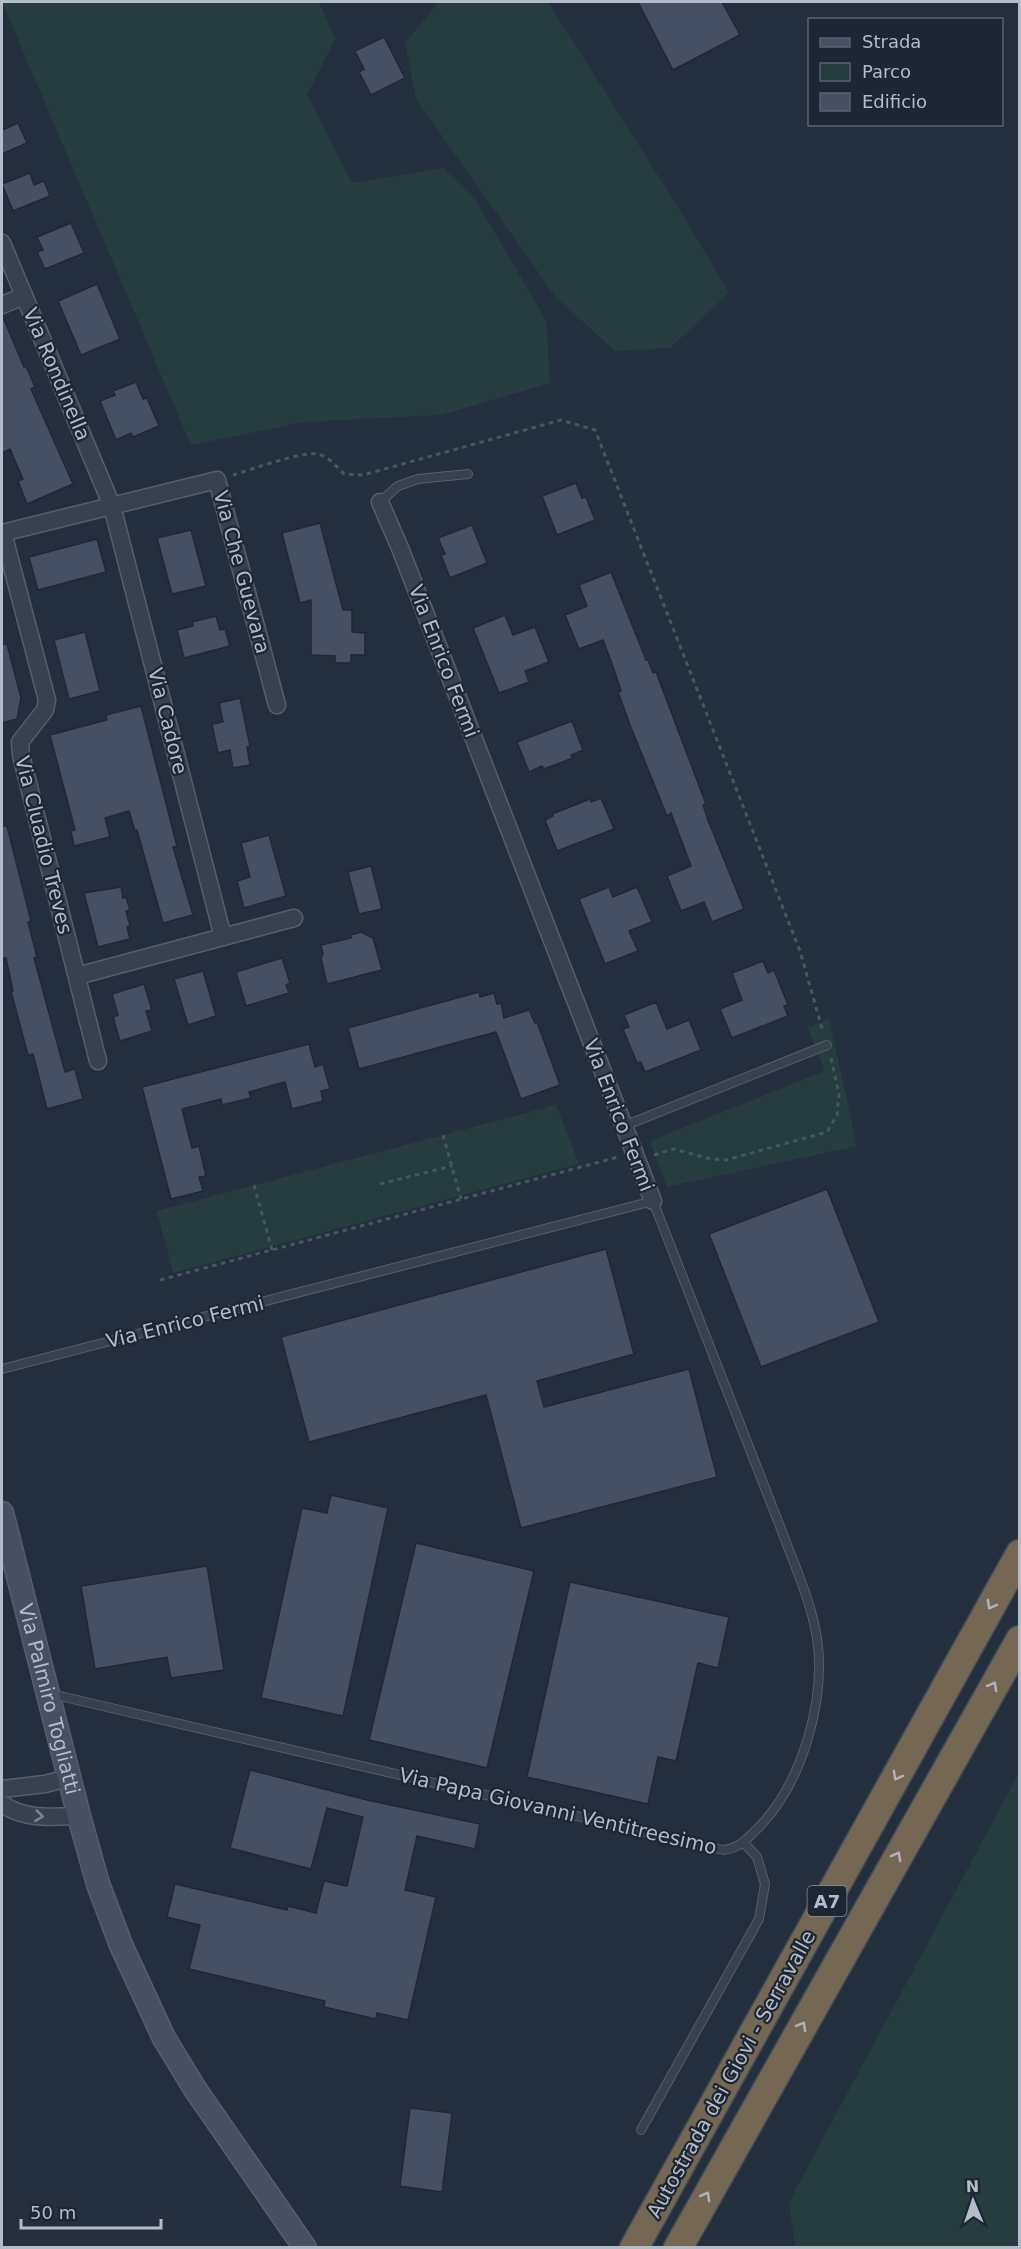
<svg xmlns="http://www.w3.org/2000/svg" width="1021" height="2249" viewBox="0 0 1021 2249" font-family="'DejaVu Sans',sans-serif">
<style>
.green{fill:#263c3f}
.building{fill:#455162;stroke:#1f2835;stroke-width:1.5}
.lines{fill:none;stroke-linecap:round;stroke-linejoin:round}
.lane-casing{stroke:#565f6c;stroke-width:10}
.street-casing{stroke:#565f6c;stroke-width:19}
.secondary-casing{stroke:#565f6c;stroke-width:25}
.highway-casing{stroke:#434c59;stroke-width:31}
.path{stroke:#44595c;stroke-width:3;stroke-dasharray:4.5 4.5;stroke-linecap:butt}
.lane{stroke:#38414e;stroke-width:8}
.street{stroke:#38414e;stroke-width:16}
.secondary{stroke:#465061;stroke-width:22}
.highway{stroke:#746855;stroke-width:28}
.oneway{stroke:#aeb4bd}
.oneway2{stroke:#7c8592}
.labels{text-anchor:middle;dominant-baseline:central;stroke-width:4.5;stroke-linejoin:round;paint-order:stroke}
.shield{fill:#1d2633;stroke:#878f9c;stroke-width:1.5}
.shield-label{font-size:18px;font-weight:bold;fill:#b4bcc9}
.street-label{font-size:20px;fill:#b4bcc9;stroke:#1d2633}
</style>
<rect width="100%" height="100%" fill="#242f3e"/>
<g class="green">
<path d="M2,2H319L335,39L307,95L352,183L443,168L476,201L546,320L550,383L441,415L304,422L191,445Z"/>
<path d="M439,2H548L678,207L729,293L670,348L615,351L555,296L416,99L405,43Z"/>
<path d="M829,1018L857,1146L667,1187L650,1141L825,1071L808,1028Z"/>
<path d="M556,1105L579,1164L173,1273L157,1211Z"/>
<path d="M1019,1773V2247H795L789,2202Z"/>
</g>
<g class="building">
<path d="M638,2H722L740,35L673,70Z"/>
<path d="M384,37L405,78L371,95L359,72L364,69L355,51Z"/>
<path d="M18,123L27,143L2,154V130Z"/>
<path d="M30,173L34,185L44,181L50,196L13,211L2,184Z"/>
<path d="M71,223L84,253L45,269L37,252L43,250L37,237Z"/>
<path d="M97,284L120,339L81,355L58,301Z"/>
<path d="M2,315L24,367L26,366L35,387L31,389L73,484L27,504L18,481L23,479L10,449L2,453Z"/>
<path d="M136,382L143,399L147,398L159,426L133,437L131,433L116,440L100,401L115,395L113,391Z"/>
<path d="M576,483L582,498L586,497L595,520L557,535L542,496Z"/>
<path d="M320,523L343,610H352V632L365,633V655H351V663H335V656L311,655V600L300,603L282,533Z"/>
<path d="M472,525L487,563L450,578L441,555L445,554L438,538Z"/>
<path d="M191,530L206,586L172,594L157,538Z"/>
<path d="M97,539L106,572L38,590L29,557Z"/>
<path d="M611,572L646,660H648L653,673L656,672L706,804L703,805L708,820L744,909L712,922L704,902L681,911L667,876L691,866L671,813L667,816L630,725L618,692L621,691L615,672L603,640L579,649L565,615L587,606L579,585Z"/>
<path d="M505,615L513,635L535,627L549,662L525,671L529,682L499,693L473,628Z"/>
<path d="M216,616L220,630L225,629L230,646L184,658L177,630L193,626L192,622Z"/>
<path d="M85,632L100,691L69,699L54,640Z"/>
<path d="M7,644L21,698L17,719L2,723V645Z"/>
<path d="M240,698L250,746L247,747L250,765L233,768L230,750L218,753L212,724L223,722L219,703Z"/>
<path d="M141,706L177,846L173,847L193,915L163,923L137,830L135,831L129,811L105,818L110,837L74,846L71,831L75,830L50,735L107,720L106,715Z"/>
<path d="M572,721L583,750L571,755L573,758L544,769L542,766L529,772L517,742Z"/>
<path d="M601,798L614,829L557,851L545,820L553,816L552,814L590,799L591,802Z"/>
<path d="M2,826H7L31,921L28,922L37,957L34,958L65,1072L75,1069L83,1099L47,1109L33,1054L28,1055L11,991H13L6,958L2,959Z"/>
<path d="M269,835L286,896L244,908L237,881L250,877L241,843Z"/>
<path d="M371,866L382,909L359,914L348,872Z"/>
<path d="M121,887L123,898L126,897L130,910L126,911L130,926L127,927L130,939L98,947L84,893Z"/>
<path d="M609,887L613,897L637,887L652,922L629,931L638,951L605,964L579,899Z"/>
<path d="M361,932L373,938L382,970L327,984L321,958L323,954L321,945L351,938V935Z"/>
<path d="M282,958L290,983L286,985L289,993L246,1006L236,972Z"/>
<path d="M763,961L768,973L774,970L788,1005L784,1006L788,1016L732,1038L720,1009L742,1000L732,973Z"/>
<path d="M203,971L216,1016L188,1025L174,979Z"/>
<path d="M144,984L152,1010L146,1011L152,1031L120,1041L113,1017L118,1015L112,994Z"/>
<path d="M479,992L480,997L494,993L497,1004L501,1003L504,1018L529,1010L535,1023L537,1022L560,1085L521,1099L496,1032L359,1069L348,1028Z"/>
<path d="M656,1002L667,1029L689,1020L701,1050L645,1072L641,1062L637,1063L623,1029L629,1027L624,1015Z"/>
<path d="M309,1044L315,1067L323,1064L330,1089L321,1091L323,1101L292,1109L285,1082L249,1092L251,1098L222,1105L221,1099L182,1109L192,1148L199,1146L206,1176L199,1177L203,1191L171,1199L142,1087Z"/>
<path d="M827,1189L879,1322L761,1367L709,1234Z"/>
<path d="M606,1249L634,1354L537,1381L544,1407L689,1369L717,1477L521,1528L486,1395L309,1442L281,1337Z"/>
<path d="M331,1495L388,1508L343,1716L261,1698L302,1508L327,1513Z"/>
<path d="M416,1543L534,1571L487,1768L369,1740Z"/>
<path d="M207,1566L224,1670L171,1678L167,1657L95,1669L81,1586Z"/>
<path d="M570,1582L729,1617L718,1668L698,1663L676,1761L658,1757L648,1804L527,1777Z"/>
<path d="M250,1770L367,1800L480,1824L475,1849L417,1836L405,1890L436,1897L408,2020L377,2013L376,2019L324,2007L325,2001L189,1969L200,1925L167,1917L175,1884L287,1910L288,1906L316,1913L324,1881L347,1886L363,1817L327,1808L311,1869L230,1848Z"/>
<path d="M410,2108L452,2113L442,2192L400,2186Z"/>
</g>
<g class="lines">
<g class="lane-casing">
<g id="lane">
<path d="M380,502L398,486L418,479L468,474"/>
<path d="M624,1126L827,1045"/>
<path d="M2,1369L653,1201L781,1529C794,1564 811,1601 817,1638C826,1699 803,1781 760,1826C748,1838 740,1848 723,1850L64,1697L50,1695"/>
<path d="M641,2130L759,1919L765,1884L757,1857L744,1843"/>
</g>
</g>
<g class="street-casing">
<g id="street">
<path d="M2,243L112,506L223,937L77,976"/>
<path d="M2,305L24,296"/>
<path d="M380,502L400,548L653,1201"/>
<path d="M2,533L217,480L277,705"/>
<path d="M3,533L47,700L45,710L20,742L21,755L98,1061"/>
<path d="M223,937L294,918"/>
<path d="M2,1789L45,1784L68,1778"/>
<path d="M2,1804C24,1820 53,1817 79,1816"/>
</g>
</g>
<g class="secondary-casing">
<g id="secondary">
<path id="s1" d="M2,1513L79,1816L98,1884L121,1945L164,2038L195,2089L305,2248"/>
</g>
</g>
<g class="highway-casing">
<g id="highway">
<path d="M634,2248L1020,1554"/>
<path d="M678,2248L1020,1640"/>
</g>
</g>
<g class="path">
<path d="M233,475C250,470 302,451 317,454C328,456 336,466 344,474L363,475L561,420L595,430L800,951L823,1032"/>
<path d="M443,1135L461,1199"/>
<path d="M654,1155L674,1149L711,1159L726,1160L827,1132L837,1115L839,1094L831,1058"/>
<path d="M380,1184L452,1166"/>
<path d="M254,1185L272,1250"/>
<path d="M160,1280L618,1157"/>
<path d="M1019,2248L1020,2245"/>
</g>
<use href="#lane" class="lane"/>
<use href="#street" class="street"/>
<use href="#secondary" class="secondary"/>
<use href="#highway" class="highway"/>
</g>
<defs><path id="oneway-chevron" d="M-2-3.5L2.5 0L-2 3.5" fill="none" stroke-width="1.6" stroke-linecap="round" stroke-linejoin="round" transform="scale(1.5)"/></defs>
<g class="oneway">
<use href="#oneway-chevron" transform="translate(991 1605) rotate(119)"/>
<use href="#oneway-chevron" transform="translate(993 1686) rotate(-61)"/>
<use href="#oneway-chevron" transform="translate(897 1776) rotate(119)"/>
<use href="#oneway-chevron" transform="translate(897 1856) rotate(-61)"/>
<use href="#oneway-chevron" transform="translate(802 2026) rotate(-61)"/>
<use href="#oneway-chevron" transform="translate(706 2196) rotate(-61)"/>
</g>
<use class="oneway2" href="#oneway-chevron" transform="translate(39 1816) rotate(7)"/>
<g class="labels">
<rect class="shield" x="807.5" y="1886" width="39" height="30" rx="4.5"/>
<g class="shield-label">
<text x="827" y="1901">A7</text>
</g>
<g class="street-label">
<text transform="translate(57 374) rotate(67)">Via Rondinella</text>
<text transform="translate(242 572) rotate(75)">Via Che Guevara</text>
<text transform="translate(444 661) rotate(69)">Via Enrico Fermi</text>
<text transform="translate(168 721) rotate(76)">Via Cadore</text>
<text transform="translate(44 845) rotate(76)">Via Cluadio Treves</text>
<text transform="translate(619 1115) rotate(69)">Via Enrico Fermi</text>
<text transform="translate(185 1322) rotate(-14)">Via Enrico Fermi</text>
<text stroke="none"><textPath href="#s1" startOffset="192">Via Palmiro Togliatti</textPath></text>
<text transform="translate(558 1811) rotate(13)">Via Papa Giovanni Ventitreesimo</text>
<text transform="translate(731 2074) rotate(-61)">Autostrada dei Giovi - Serravalle</text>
</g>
</g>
<rect width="1021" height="2249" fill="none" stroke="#b4bcc9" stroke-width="6"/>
<rect x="808" y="18" width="195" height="108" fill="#1d2633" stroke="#59626f" stroke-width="1.5"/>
<rect x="820" y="38" width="30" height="9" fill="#465061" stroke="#59626f" stroke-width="1.5"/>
<text x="862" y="48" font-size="18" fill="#b4bcc9">Strada</text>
<rect x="820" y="63" width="30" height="18" fill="#263c3f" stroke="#59626f" stroke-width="1.5"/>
<text x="862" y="78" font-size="18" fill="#b4bcc9">Parco</text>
<rect x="820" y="93" width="30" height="18" fill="#455162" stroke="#59626f" stroke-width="1.5"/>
<text x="862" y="108" font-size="18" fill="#b4bcc9">Edificio</text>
<g transform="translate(973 2201) rotate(358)" stroke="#1d2633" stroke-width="4.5" paint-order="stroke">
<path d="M0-4.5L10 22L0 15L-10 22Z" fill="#b4bcc9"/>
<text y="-9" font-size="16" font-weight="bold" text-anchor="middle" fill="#b4bcc9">N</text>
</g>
<path d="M21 2219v9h140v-9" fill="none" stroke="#b4bcc9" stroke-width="3"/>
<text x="30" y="2219" font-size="18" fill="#b4bcc9" stroke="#1d2633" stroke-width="4.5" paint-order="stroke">50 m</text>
</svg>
